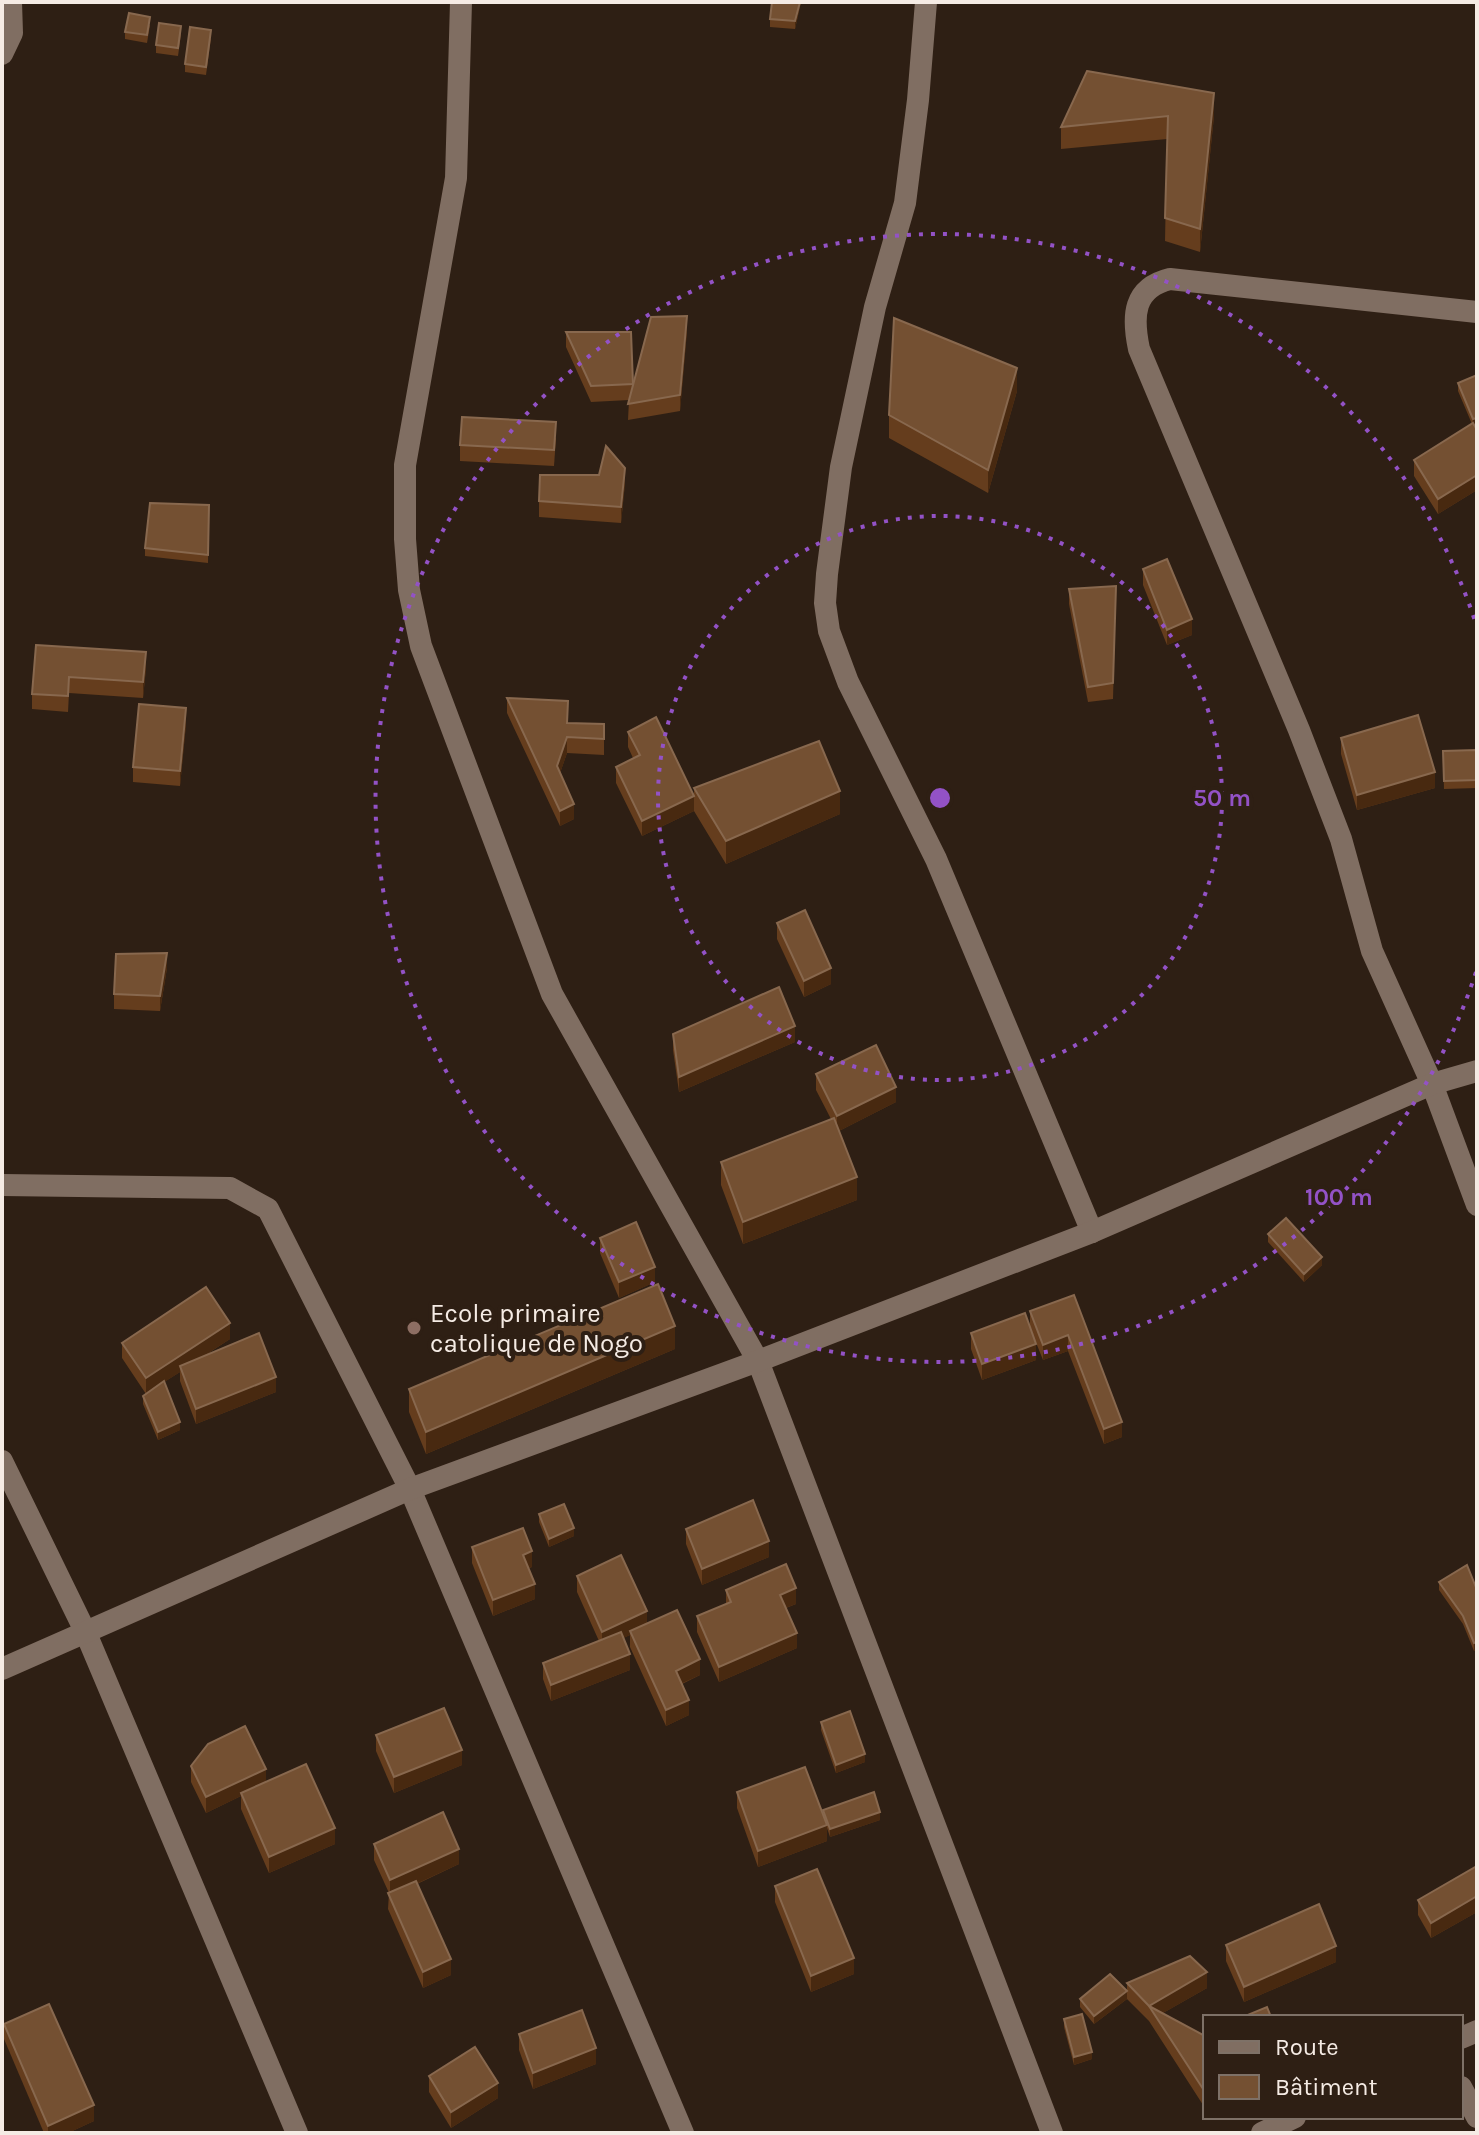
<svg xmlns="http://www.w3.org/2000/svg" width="1479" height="2135" viewBox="0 0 1479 2135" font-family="Karla,sans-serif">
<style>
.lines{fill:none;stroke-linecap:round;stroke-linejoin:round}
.minor{stroke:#806e62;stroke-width:22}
.wall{fill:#653d1d}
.shaded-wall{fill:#482910}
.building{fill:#745032;stroke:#88684e;stroke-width:2}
.ring{fill:none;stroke:#9352c6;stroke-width:4;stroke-dasharray:4 8}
.education-dot{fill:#8d6e63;stroke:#2e1f14;stroke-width:3}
.labels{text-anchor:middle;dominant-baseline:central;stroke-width:8;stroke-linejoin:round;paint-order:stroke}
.poi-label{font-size:26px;fill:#f5ebe4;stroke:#2e1f14;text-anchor:start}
.centre{fill:#9352c6;stroke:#2e1f14;stroke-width:4}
.ring-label{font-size:24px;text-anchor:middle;font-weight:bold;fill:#9352c6;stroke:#2e1f14;stroke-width:8;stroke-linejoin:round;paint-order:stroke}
</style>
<rect width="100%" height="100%" fill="#2e1f14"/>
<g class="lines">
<g class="minor">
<path d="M461,2L456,178L405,465V539L409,590L421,646L552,994L758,1361L1052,2133"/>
<path d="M926,2L918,100L905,203L875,307L841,467L827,574L825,603L829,631L848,682L936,859L1092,1232"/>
<path d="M2,54L12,33L11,2"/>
<path d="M1477,312L1170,279C1133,288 1132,316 1139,349L1299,730L1341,839L1372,951L1432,1084L1477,1205"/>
<path d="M2,1185L230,1188L268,1209L410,1489L683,2133"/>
<path d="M2,1461L85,1631L297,2133"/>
<path d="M2,1669L410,1489L758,1361L1092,1232L1432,1084L1477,1071"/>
<path d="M1461,2038L1477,2031"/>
<path d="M1461,2087L1477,2117"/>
<path d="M1262,2133L1295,2117"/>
</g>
</g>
<g class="wall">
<path d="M801,2L795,29L770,27V19Z"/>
<path d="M150,25L147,43L125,39V32Z"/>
<path d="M181,34L178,56L156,53V45Z"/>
<path d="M211,38L206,75L185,72V64Z"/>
<path d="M1087,71L1214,116L1200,252L1165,241L1167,139L1061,149V127Z"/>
<path d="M687,331L680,411L628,420L629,400L591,402L566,347V332H631L633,386Z"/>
<path d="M1477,375V425L1475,426L1477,430V490L1438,514L1414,476V460L1472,424L1458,391V383Z"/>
<path d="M1017,391L988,493L889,438V415Z"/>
<path d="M556,438L554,466L460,461V445Z"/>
<path d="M625,483L621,523L539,517V501Z"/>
<path d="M209,505L208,563L145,556V548Z"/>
<path d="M1143,569L1192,635L1167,645L1143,585Z"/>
<path d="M1116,586L1113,699L1088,702L1069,604V589Z"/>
<path d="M36,645L146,668L143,698L69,693L68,712L32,709V694Z"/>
<path d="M507,698L568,723L604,724V755L567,753L560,773L574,819L560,826L507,713Z"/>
<path d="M186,724L180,786L133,782V767Z"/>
<path d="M628,732L694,796V788L840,814L726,864L694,811L642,836L616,783V767L633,758L628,747Z"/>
<path d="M1341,738L1435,788L1357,810L1341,754Z"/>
<path d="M1476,750L1477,788L1444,789L1443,751Z"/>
<path d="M777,923L831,984L804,997L777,939Z"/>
<path d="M167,968L160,1011L114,1009V994Z"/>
<path d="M673,1034L795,1042L679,1092L673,1050Z"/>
<path d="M816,1074L896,1102L839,1131L857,1200L743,1244L721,1185V1162L831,1119L816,1090Z"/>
<path d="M1268,1234L1322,1265L1304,1282L1268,1242Z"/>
<path d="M600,1238L655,1282L619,1298L600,1253Z"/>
<path d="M1074,1295L1122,1437L1104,1444L1068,1351L1043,1360L1031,1330L1036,1360L982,1380L971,1349V1333L1030,1327V1311Z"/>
<path d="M230,1339L204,1356L276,1392L196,1424L180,1381V1372L164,1382L180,1430L158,1440L143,1404V1396L146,1394L122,1358V1343Z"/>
<path d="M675,1349L426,1454L409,1412V1389Z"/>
<path d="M539,1514L574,1536L549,1547L539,1522Z"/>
<path d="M686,1529L769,1557L702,1585L686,1544Z"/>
<path d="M472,1547L532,1567L529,1568L535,1599L493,1616L472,1563Z"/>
<path d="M577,1576L647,1623L700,1675L682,1684L689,1715L666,1726L630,1647V1635L623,1638L630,1670L551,1701L543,1679V1663L599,1641L577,1592Z"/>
<path d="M1439,1582L1477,1590V1650L1474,1651L1463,1624L1439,1590Z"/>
<path d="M726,1590L796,1604L786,1608L797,1648L719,1682L697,1632V1616L726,1604Z"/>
<path d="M821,1722L865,1762L836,1773L821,1730Z"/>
<path d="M376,1735L462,1765L394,1793L376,1751Z"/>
<path d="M191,1766L266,1782L335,1844L269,1873L241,1809V1796L206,1813L191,1782Z"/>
<path d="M737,1792L823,1815V1810L880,1820L830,1837L827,1828V1841L758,1867L737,1808Z"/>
<path d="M374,1844L459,1864L417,1884L451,1975L423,1988L388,1909L389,1893L374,1860Z"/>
<path d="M1477,1866V1912L1431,1938L1418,1915V1900Z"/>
<path d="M775,1886L854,1974L811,1992L775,1902Z"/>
<path d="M1226,1945L1336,1962L1244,2002L1226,1961Z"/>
<path d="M1127,1983L1207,1988L1163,2013L1205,2036V2108L1149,2021L1127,1999L1094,2024L1080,2007V1999L1127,1991Z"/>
<path d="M1064,2019L1092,2059L1074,2065L1064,2027Z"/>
<path d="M4,2024L94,2121L68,2133H44L4,2039Z"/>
<path d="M519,2034L596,2064L533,2089L519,2050Z"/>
<path d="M429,2076L498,2098L451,2128L429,2092Z"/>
</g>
<g class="shaded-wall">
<path d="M800,2H801L795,29V21Z"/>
<path d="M1214,93V116L1200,252V229Z"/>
<path d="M687,316V331L680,411V395Z"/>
<path d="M1017,368V391L988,493V470Z"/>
<path d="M1477,418V425L1473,427V419Z"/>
<path d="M625,468V483L621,523V507Z"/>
<path d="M1477,475V490L1438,514V499Z"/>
<path d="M1192,619V635L1167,645V630Z"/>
<path d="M146,652V668L143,698V682Z"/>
<path d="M186,708V724L180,786V771Z"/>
<path d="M567,737V753L557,782V766Z"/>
<path d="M1435,772V788L1357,810V795Z"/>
<path d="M840,791V814L726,864V841Z"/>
<path d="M694,796V811L642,836V821Z"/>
<path d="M574,804V819L560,826V811Z"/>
<path d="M167,953V968L160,1011V996Z"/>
<path d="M831,968V984L804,997V981Z"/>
<path d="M795,1026V1042L679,1092V1077Z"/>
<path d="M896,1087V1102L837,1132V1116Z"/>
<path d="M857,1177V1200L743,1244V1222Z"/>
<path d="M1322,1257V1265L1304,1282V1274Z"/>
<path d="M655,1267V1282L619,1298V1282Z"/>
<path d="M230,1323V1339L182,1370L180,1366V1372L146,1394V1378Z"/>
<path d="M675,1326V1349L426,1454V1432Z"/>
<path d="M1068,1335V1351L1043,1360V1345Z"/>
<path d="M1036,1344V1360L982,1380V1364Z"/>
<path d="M276,1377V1392L196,1424V1409Z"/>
<path d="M180,1422V1430L158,1440V1432Z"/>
<path d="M1122,1422V1437L1104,1444V1429Z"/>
<path d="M574,1528V1536L549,1547V1539Z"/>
<path d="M769,1541V1557L702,1585V1569Z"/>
<path d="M532,1551V1567L523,1570V1555Z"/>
<path d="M535,1584V1599L493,1616V1600Z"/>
<path d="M796,1588V1604L780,1610V1595Z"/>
<path d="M647,1611V1627L630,1631V1635L602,1648V1632Z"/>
<path d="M797,1633V1648L719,1682V1667Z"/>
<path d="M1477,1642V1650L1474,1651V1643Z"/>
<path d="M630,1654V1670L551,1701V1685Z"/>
<path d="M700,1659V1675L676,1686V1671Z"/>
<path d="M689,1700V1715L666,1726V1710Z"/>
<path d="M462,1750V1765L394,1793V1777Z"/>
<path d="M865,1754V1762L836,1773V1765Z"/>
<path d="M266,1769V1784L241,1793V1796L206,1813V1797Z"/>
<path d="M880,1812V1820L830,1837V1829Z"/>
<path d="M827,1825V1841L758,1867V1851Z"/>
<path d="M335,1828V1844L269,1873V1857Z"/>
<path d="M459,1849V1864L390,1896V1880Z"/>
<path d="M1477,1896V1912L1431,1938V1923Z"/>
<path d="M1336,1946V1962L1244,2002V1987Z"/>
<path d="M854,1958V1974L811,1992V1976Z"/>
<path d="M451,1959V1975L423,1988V1972Z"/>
<path d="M1207,1972V1988L1156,2017L1149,2006Z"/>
<path d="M1127,1991V1999L1094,2024V2016Z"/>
<path d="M596,2048V2064L533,2089V2073Z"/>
<path d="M1092,2052V2059L1074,2065V2057Z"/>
<path d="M498,2083V2098L451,2128V2112Z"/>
<path d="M94,2105V2121L68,2133H48V2126Z"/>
</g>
<g class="building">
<path d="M772,2H800L795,21L770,19Z"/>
<path d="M129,13L150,17L147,35L125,32Z"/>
<path d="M159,23L181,26L178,48L156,45Z"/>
<path d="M190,27L211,30L206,67L185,64Z"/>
<path d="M1087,71L1214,93L1200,229L1165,218L1168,116L1061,127Z"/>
<path d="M687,316L680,395L628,404L651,317Z"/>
<path d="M894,318L1017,368L988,470L889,415Z"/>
<path d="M566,332H631L633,384L591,386Z"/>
<path d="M1477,375V418L1473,419L1458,383Z"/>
<path d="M462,417L556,422L554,450L460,445Z"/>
<path d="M1473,423L1477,430V475L1438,499L1414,460Z"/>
<path d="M606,446L625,468L621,507L539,501L540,475H599Z"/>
<path d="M150,503L209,505L208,555L145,548Z"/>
<path d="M1167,559L1192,619L1167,630L1143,569Z"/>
<path d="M1116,586L1113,683L1088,687L1069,589Z"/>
<path d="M36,645L146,652L143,682L69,677L68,696L32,694Z"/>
<path d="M507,698L568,701L567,723L604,724V739L567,737L557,766L574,804L560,811Z"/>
<path d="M139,704L186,708L180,771L133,767Z"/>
<path d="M1418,715L1435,772L1357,795L1341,738Z"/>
<path d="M656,717L694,796L642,821L616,767L640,755L628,732Z"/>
<path d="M819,741L840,791L726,841L694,788Z"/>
<path d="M1476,750L1477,780L1444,781L1443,751Z"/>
<path d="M805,910L831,968L804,981L777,923Z"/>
<path d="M167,953L160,996L114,994L116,954Z"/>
<path d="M779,987L795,1026L679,1077L673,1034Z"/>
<path d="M876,1045L896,1087L837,1116L816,1074Z"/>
<path d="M834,1118L857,1177L743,1222L721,1162Z"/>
<path d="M1286,1218L1322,1257L1304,1274L1268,1234Z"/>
<path d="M636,1222L655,1267L619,1282L600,1238Z"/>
<path d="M658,1284L675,1326L426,1432L409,1389Z"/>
<path d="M206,1287L230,1323L146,1378L122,1343Z"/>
<path d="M1074,1295L1122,1422L1104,1429L1068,1335L1043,1345L1030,1311Z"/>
<path d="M1025,1313L1036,1344L982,1364L971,1333Z"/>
<path d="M259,1333L276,1377L196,1409L180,1366Z"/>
<path d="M164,1381L180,1422L158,1432L143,1396Z"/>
<path d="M753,1500L769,1541L702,1569L686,1529Z"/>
<path d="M564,1504L574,1528L549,1539L539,1514Z"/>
<path d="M523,1528L532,1551L523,1555L535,1584L493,1600L472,1547Z"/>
<path d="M621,1555L647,1611L602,1632L577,1576Z"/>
<path d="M786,1564L796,1588L780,1595L797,1633L719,1667L697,1616L731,1602L726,1590Z"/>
<path d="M1467,1565L1477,1590V1642L1474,1643L1463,1616L1439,1582Z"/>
<path d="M677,1610L700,1659L676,1671L689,1700L666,1710L630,1631Z"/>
<path d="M621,1632L630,1654L551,1685L543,1663Z"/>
<path d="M444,1708L462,1750L394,1777L376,1735Z"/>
<path d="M850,1711L865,1754L836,1765L821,1722Z"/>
<path d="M245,1726L266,1769L206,1797L191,1766L208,1744Z"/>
<path d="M306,1764L335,1828L269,1857L241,1793Z"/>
<path d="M805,1767L827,1825L758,1851L737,1792Z"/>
<path d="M874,1792L880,1812L830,1829L823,1810Z"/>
<path d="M443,1812L459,1849L390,1880L374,1844Z"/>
<path d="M1477,1866V1896L1431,1923L1418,1900Z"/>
<path d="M817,1869L854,1958L811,1976L775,1886Z"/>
<path d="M416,1881L451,1959L423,1972L388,1893Z"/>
<path d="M1319,1904L1336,1946L1244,1987L1226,1945Z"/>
<path d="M1190,1956L1207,1972L1149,2006L1127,1983Z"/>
<path d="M1110,1974L1127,1991L1094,2016L1080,1999Z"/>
<path d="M49,2004L94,2105L48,2126L4,2024Z"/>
<path d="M1149,2006L1205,2036V2092Z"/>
<path d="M1267,2007L1271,2017H1246L1245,2016Z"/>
<path d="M582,2010L596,2048L533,2073L519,2034Z"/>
<path d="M1082,2014L1092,2052L1074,2057L1064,2019Z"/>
<path d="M475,2047L498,2083L451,2112L429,2076Z"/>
</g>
<g class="ring">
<circle cx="940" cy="798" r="282"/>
<path d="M1476 972A564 564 0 1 1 1476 624"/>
</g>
<circle class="education-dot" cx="414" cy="1328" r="8"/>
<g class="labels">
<g class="poi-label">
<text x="430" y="1313">Ecole primaire<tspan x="430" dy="30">catolique de Nogo</tspan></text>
</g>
</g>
<circle cx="940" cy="798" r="12" class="centre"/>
<g class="ring-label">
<text x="1222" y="806">50 m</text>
<text x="1339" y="1205">100 m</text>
</g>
<rect width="1479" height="2135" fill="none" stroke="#f5ebe4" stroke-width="8"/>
<rect x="1203" y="2015" width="260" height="104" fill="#2e1f14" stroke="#7e7167" stroke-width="2"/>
<rect x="1219" y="2041" width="40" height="12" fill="#806e62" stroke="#7e7167" stroke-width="2"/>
<text x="1275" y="2055" font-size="24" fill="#f5ebe4">Route</text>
<rect x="1219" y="2075" width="40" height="24" fill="#745032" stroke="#7e7167" stroke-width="2"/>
<text x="1275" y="2095" font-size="24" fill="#f5ebe4">Bâtiment</text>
</svg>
